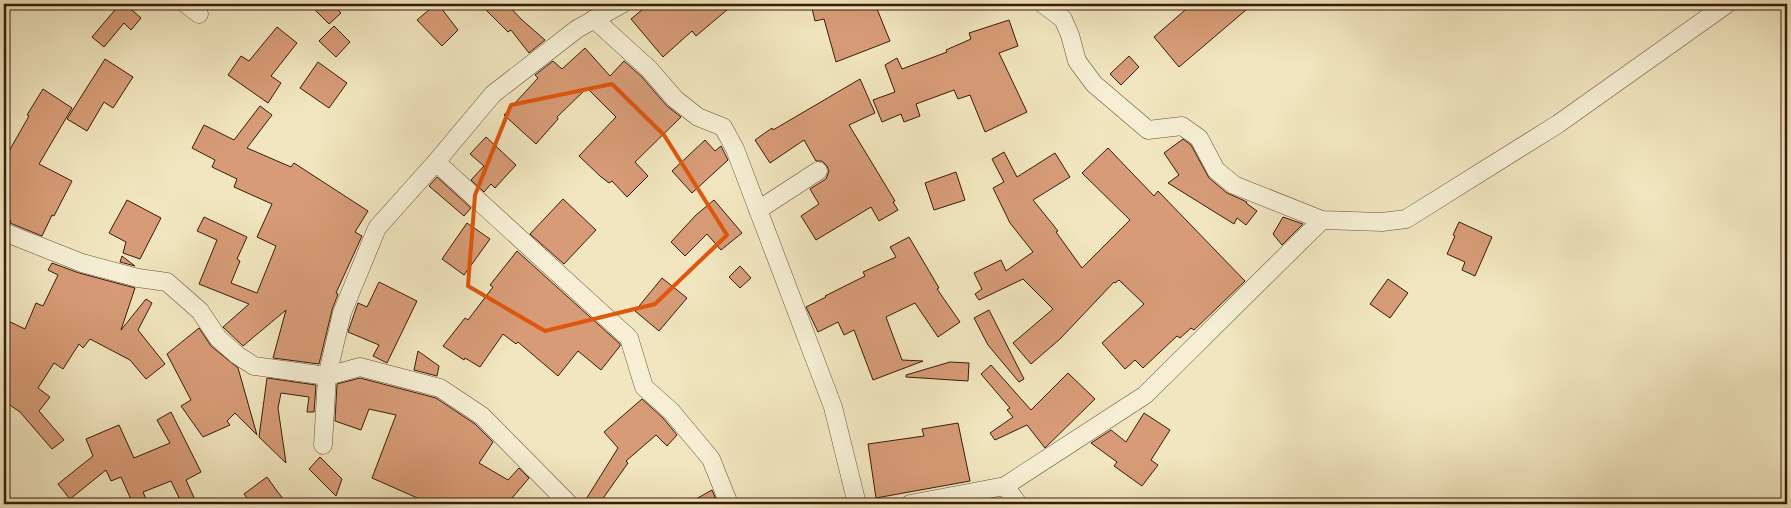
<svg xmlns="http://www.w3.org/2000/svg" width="1791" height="508" viewBox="0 0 1791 508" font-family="'IM FELL DW Pica',serif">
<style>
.building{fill:#d79c77;stroke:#391b0a}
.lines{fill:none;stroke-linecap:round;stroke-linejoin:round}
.street-casing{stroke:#674e37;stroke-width:19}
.street{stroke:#f6efd5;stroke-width:18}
.marked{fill:none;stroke:#df560c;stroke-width:4;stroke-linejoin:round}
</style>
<rect width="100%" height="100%" fill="#f1e6bf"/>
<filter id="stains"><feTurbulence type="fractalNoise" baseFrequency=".004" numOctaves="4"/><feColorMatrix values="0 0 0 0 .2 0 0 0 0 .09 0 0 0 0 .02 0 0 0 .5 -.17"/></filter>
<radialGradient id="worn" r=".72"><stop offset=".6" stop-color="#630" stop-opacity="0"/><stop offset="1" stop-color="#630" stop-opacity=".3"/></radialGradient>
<g class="building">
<path d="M120,4H125L141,18L131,30L124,23L104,47L92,37Z"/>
<path d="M309,4H332L341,13L329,24Z"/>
<path d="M436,4H438L458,30L442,46L417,20Z"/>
<path d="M480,4H507L521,19L545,40L529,53L511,30L508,32Z"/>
<path d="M649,4H734L696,36L692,31L663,57L631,19Z"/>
<path d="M811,4H832L833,9L855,4H875L890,41L836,62L824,19L815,21Z"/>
<path d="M1192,4H1253L1179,67L1154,37Z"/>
<path d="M1009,20L1018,46L999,53L1027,112L985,132L970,95L958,99L954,90L916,104L920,116L904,122L901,114L882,122L873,100L895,92L885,65L897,58L902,69L947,52L946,50L971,39L969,33Z"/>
<path d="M334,26L350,42L336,57L319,41Z"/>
<path d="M277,27L297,43L271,76L281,83L268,103L228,75L241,56L249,61Z"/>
<path d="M585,48L610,76L624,61L641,76L667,106L681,117L635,162L648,176L627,197L612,181L609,183L600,176L579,156L616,117L587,88L557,117L558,119L536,144L504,115L538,78L535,75L553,61L562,69Z"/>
<path d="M1129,56L1139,67L1121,85L1110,74Z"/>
<path d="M105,59L133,77L113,108L104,102L87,131L67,119Z"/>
<path d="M318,62L347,83L329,108L300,88Z"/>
<path d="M860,79L875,113L849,125L895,201L893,202L898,210L879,221L871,207L816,240L801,216L819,204L810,189L826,179L829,171L827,166L822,161H816L804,140L770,163L755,140L772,128L773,130Z"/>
<path d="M43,89L72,108L39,164L72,181L54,216L52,215L42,236L10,223L11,221L4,217V160L29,116L27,115Z"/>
<path d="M260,106L272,115L247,148L291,167L294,163L368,211L355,232L362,236L336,293L338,294L332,310L319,364L273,358L286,310L243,346L223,327L249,304L199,284L217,240L197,231L204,217L247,237L237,259L240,261L231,283L257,293L276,246L257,237L272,204L234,187L237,179L212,167L215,160L192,148L204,125L234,140Z"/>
<path d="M486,137L516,165L495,188L491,184L484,192L471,180L484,166L470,154Z"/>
<path d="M1183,139L1191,145L1209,178L1227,193L1247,202L1246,203L1257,211L1246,225L1237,218L1234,224L1168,183L1179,175L1164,153Z"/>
<path d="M705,140L715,151L721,146L728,160L692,193L672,171Z"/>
<path d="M1108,148L1154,196L1158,191L1245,281L1194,330L1191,328L1180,338L1177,336L1143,368L1135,360L1125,369L1102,343L1144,304L1119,280L1115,283L1114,282L1060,339L1031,364L1013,343L1053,309L1023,279L979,300L975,294L982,289L974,273L1001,260L1006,271L1033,252L1010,223L993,188L1004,182L992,159L1004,152L1017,177L1055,153L1070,177L1033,200L1058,231L1056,232L1082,268L1130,220L1082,173Z"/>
<path d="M956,172L965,200L934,210L925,183Z"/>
<path d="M437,177L471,208L464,216L429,186Z"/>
<path d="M563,199L596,230L564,264L530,234Z"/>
<path d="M127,200L161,218L140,259L123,253L126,242L109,233Z"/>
<path d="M714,200L742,233L721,250L707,234L685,256L671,242L696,215Z"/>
<path d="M1283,217L1303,224L1282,245L1273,234Z"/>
<path d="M1459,222L1492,237L1475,276L1462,270L1465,262L1447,254L1455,236L1453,235Z"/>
<path d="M467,223L490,239L464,275L442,259Z"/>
<path d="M909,237L939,288L937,289L960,322L938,337L915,303L886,317L902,360L923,361L873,380L854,330L844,335L838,322L818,332L806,307L826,297L825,296L865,276L863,272L896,257L890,247Z"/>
<path d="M517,251L620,344V346L601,370L578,351L558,376L518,342L516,344L503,334L480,367L465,358L464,360L443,346L465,318L468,320L493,287L490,285Z"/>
<path d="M122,256L135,266L120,262Z"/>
<path d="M52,263L79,273L135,288L121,330L146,299L152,303L138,330L165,364L146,379L130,360L90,339L83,348L79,344L63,369L54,363L38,388L50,397L39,411L64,440L52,449L20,412L4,401V319L25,329L36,303L43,306L58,275L48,270Z"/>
<path d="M740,266L751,278L740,288L729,277Z"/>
<path d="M662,278L687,298L659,331L635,311Z"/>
<path d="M1388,279L1408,293L1390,318L1370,304Z"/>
<path d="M379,282L417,301L387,363L373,356L379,345L348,332L358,303L367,307Z"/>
<path d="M989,310L1024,379L1019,382L988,345L974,318Z"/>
<path d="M199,328L211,346L238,368L257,435L235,413L227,421L230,425L203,437L181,406L191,400L167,354Z"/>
<path d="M418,351L439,366L437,376L414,370Z"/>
<path d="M950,362L969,363L968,381L906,377V375Z"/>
<path d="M991,365L1031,410L1068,373L1095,399L1045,448L1027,425L995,440L990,433L1013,417L1007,410L1010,408L981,374Z"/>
<path d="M267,378L316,385L314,412H307L309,397L281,393L278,408L286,463L259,437Z"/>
<path d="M360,378L436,398L475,424L493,442L479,463L508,480L519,468L529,478L507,504H431L372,478L396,415L369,409L361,430L335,421L337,384Z"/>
<path d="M642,399L663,418L677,435L667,446L656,435L626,461L628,463L599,504H583L618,448L604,432Z"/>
<path d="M171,412L201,472L186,480L197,504H182L171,481L143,492L148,504H133L121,477L111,481L106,470L70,499L58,484L93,456L86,439L119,425L134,458L170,443L157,420Z"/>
<path d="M1144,413L1170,430L1151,460L1158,465L1142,486L1114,466L1117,462L1091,443L1111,430L1126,442Z"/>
<path d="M958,423L970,481L876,498L868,444L924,436L922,429Z"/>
<path d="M320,457L342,479L336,496L309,469Z"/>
<path d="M267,477L277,491L287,504H251L244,494Z"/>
<path d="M712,490L718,504H687Z"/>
</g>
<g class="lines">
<g class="street-casing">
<g id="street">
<path d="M186,4L199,14"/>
<path d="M1043,4L1063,19L1070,35L1077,61L1094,84L1148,130L1182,126L1199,138L1216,170L1234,185L1322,220L1382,222L1406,219L1558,124L1727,4"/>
<path d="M594,19L649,69L675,99L698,117L723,127L735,149L833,407L857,504"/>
<path d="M436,162L629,338L644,387L671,411L711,459L729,504"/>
<path d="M758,210L818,171"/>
<path d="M4,232L82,263L138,278L167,282L200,311L218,338L237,355L254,366L327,376L360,367L440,388L482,416L569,504"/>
<path d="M323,445L327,376L342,313L377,228L436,162L493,94L577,29L622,4"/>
<path d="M1005,486L1018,504"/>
<path d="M910,504L1005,486L1145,395L1322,220"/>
</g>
</g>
<use href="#street" class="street"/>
</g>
<path class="marked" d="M612,84L664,135L727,235L655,304L545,331L468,286L475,195L511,105Z"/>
<rect width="1791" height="508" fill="none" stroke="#f1e6bf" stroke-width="20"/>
<rect x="5" y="5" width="1781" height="498" fill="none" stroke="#391b0a" stroke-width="2.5"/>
<rect x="10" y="10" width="1771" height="488" fill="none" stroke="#391b0a"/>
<rect width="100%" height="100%" filter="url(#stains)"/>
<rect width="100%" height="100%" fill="url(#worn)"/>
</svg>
